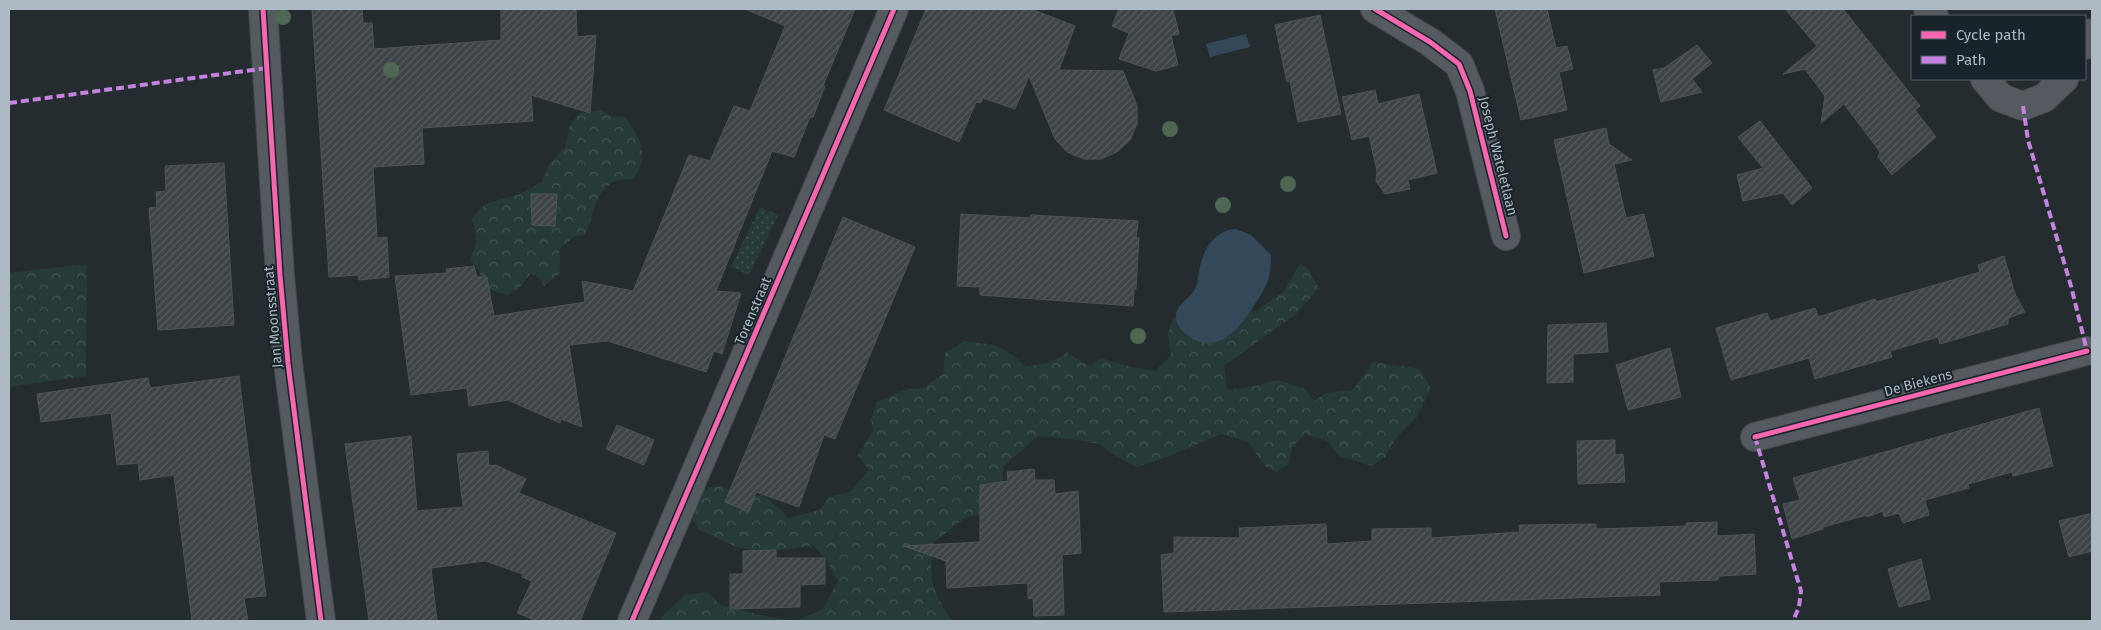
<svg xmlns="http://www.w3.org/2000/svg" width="2101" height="630" viewBox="0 0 2101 630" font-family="'Fira Sans',sans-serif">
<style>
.grass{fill:url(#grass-dots)}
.forest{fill:url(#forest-crowns)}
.water{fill:#334858}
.building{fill:url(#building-hatch);stroke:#4c5458}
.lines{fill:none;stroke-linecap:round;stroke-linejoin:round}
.minor-casing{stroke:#42484b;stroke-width:30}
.minor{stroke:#545a5f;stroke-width:28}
.quiet{stroke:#c483df;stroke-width:4;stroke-dasharray:8 4;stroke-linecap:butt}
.cycleway-casing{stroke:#19232a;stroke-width:8}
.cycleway{stroke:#f766af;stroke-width:5}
.tree{fill:#4d6753}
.labels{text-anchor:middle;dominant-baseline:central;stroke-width:4;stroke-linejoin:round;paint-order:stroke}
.street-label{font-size:14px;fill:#adb9c3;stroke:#19232a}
</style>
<defs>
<pattern id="grass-dots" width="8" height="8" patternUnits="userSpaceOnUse" patternTransform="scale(1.25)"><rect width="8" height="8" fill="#263a37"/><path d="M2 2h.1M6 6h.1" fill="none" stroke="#435452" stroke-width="1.8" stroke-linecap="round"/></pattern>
<pattern id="forest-crowns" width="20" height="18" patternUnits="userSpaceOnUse" patternTransform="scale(1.25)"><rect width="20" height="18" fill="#263a37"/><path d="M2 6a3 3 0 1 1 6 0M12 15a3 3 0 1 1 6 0" fill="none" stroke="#435452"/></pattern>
<pattern id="building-hatch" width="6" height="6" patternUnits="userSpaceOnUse" patternTransform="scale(1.25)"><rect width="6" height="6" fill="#3d4347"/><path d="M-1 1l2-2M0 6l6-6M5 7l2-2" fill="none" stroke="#565c60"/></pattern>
</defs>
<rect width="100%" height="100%" fill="#252c30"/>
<path class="grass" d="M760,207L778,215L749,275L731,267Z"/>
<g class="forest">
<path d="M600,110L611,116L625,117C642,140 649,153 634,179C627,179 617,179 611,183C594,194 593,218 585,235L575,236L559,249L560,273L544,286L539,278L531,273L519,288L508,295L484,288L479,271L470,259C478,243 477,235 472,218L485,204L520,194L542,182L549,165L565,147L570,125L580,113Z"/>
<path d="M1300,263L1307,268L1319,288L1296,314L1224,366L1227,390L1251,387L1278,380L1305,389L1314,401L1326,393L1353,390L1373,362L1420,369L1431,389L1417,417L1396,438L1385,457L1372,466L1340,456L1327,441L1305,434L1292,448L1288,465L1276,472L1266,467L1248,442L1221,434L1167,457L1137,467L1112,454L1100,444L1070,439L1038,436L1004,466L998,513L966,517L934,542C928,579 932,590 952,621H660L661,617L685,595L707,592L721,605L769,617L796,621L823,609L838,581L825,558L814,546C794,548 774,552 754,551C735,549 717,537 699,530L689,512L698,495L709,487L722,486L746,497L764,495L789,518L820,510L829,497L850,492L869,470L858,455L873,431L871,419L877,402L907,389H922L943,374L945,353L965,341L995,345L1014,356L1026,367L1052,362L1067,353L1090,366L1101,358L1131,367L1156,371L1171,355L1168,334L1173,318L1200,314L1234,316L1258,310L1284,291Z"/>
<path d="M87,264L86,376L9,387V273Z"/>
</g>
<g class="water">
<path d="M1246,34L1250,47L1210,57L1206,44Z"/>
<path d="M1236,229L1251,235L1271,255C1271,262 1271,269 1269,277C1266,288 1259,298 1253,307C1238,331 1215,357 1187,335C1181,331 1176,324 1176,316C1176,304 1190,299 1195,289C1198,284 1198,277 1199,271C1203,250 1213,231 1236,229Z"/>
</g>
<g class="building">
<path d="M312,9H362L363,23H372L374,49L501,40V9H576L577,37L596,35L590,113L531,95L533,121L422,128L424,164L373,167L377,238L387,237L389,277L359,280L358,275L329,277Z"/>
<path d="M745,9H855L823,86H825L813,117H810L794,157L772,151L716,291L741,293L722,354L714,351L706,372L608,341L569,345L582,427L561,419L560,423L508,400L469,406L467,388L411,395L395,276L447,273L446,269L474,266L477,277H487L494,316L585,302L582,281L633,291L689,155L710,161L734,106L750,111L785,26Z"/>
<path d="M926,9H1031L1075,26L1059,70L1123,71L1137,106V124L1130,140L1117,152L1101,159H1084L1067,152L1055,139L1029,76L1015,109L983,98L981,103L976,102L959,142L884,110Z"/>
<path d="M1119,9H1173L1179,34L1171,36L1178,65L1156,71L1119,59L1129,33L1112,26Z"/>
<path d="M1495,9H1547L1556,48L1567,46L1573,69L1559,72L1567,110L1521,120Z"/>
<path d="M1785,9H1843L1920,106L1915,110L1936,137L1892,175L1878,157L1880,152L1844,104L1821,123L1825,96L1805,69L1783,74L1817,46Z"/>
<path d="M1320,15L1341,114L1298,122L1290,81L1287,82L1275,25Z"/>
<path d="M1697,45L1712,63L1692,79L1702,92L1661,102L1653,70L1664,68Z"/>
<path d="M1375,90L1378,104L1419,94L1437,173L1408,180L1410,189L1385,194L1376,181L1377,171L1369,136L1352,140L1342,97Z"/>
<path d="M1760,121L1812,188L1792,205L1783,193L1743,201L1737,175L1763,168L1738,137Z"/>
<path d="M1606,128L1609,144L1632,160L1614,164L1626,218L1644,214L1654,256L1584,273L1554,140Z"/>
<path d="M224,163L234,325L158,330L149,208L157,207L156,192L166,191L165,166Z"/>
<path d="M531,194H557L555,226L532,225Z"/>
<path d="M961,214L1030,218L1031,215L1138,221L1136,238H1139L1136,289H1134L1133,306L980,295V287L957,286Z"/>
<path d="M843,217L915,247L835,439L824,435L799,507L756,492L749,512L725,502Z"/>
<path d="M2004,256L2015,294L2025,312L2008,318V324L1940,344L1938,337L1890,351L1892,357L1815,379L1809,358L1731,380L1716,328L1767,313L1770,321L1815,308L1818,317L1875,299L1876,302L1980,272L1978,265Z"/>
<path d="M1606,323L1608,352L1573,354V382L1547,383L1548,325Z"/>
<path d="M1670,348L1681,397L1628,410L1616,365Z"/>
<path d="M239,376L266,596L244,598L248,621H192L174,475L140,480L138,463L117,465L111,413L41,422L37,394L148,378L150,388Z"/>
<path d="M2039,408L2053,466L2013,476L2012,472L1968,484L1969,488L1925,500L1929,515L1903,523L1899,513L1884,517L1883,511L1867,517V515L1823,527V529L1792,539L1783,504L1800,500L1793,478Z"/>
<path d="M617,425L654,440L644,465L606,449Z"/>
<path d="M411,436L417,511L463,507L457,454L488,451L489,466L496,465L526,479L519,493L616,533L580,621H537L517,613L532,581L522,577L523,574L485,561L431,568L437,621H369L345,444Z"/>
<path d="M1615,440V455L1623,454L1625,482L1578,484L1577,441Z"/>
<path d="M1034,469L1035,480H1054L1055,494L1078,491L1081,553L1062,555L1064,615L1034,616L1033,598L1028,599V583L947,588L946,561L904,546L980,542V485L1008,481L1007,472Z"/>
<path d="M2089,514H2092V551L2069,557L2059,521Z"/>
<path d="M1717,522V536L1754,534L1756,574L1719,576L1718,580L1659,582L1660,595L1164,612L1161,555L1174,553V537L1240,538L1239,528L1326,524L1327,544L1372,541V529L1431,528V538L1520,532L1519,525L1596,524V529L1686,526V523Z"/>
<path d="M776,550V558H825V584L800,585V607L730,609V574H743V551Z"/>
<path d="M1921,559L1930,599L1899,607L1888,569Z"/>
</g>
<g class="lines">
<g class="minor-casing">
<g id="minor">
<path d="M263,9L280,275L288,363L321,621"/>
<path d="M1375,9L1430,42L1459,64L1470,91L1506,236"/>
<path d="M1928,9L1934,16"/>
<path d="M2085,45L2092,33"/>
<path d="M1985,79L2001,98L2023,106L2044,98L2064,79"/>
<path d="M1755,437L2087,351"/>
<path d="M632,621L894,9"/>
</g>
</g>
<use href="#minor" class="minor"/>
<g class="quiet">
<path d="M9,103L267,68"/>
<path d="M2023,106L2028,140L2071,286L2087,351"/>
<path d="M1755,437L1801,591L1799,607L1793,621"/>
</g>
<g class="cycleway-casing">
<g id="cycleway">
<path d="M263,9L280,275L288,363L321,621"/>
<path d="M1375,9L1430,42L1459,64L1470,91L1506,236"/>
<path d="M1755,437L2087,351"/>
<path d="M632,621L894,9"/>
</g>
</g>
<use href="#cycleway" class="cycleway"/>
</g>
<g class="tree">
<circle cx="283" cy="17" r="8"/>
<circle cx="391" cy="70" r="8"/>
<circle cx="1170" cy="129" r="8"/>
<circle cx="1288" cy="184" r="8"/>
<circle cx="1223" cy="205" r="8"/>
<circle cx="1138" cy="336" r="8"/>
</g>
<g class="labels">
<g class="street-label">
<text transform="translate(1498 156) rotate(76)">Joseph Wateletlaan</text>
<text transform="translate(753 311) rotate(-67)">Torenstraat</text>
<text transform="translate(273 317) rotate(-95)">Jan Moonsstraat</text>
<text transform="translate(1918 383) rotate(-15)">De Biekens</text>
</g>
</g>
<rect width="2101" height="630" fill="none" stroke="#adb9c3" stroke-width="20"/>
<rect x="1911" y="15" width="175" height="65" fill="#19232a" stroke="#545f67"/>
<rect x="1921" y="31" width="25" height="8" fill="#f766af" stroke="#545f67"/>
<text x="1956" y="40" font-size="15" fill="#adb9c3">Cycle path</text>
<rect x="1921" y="56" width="25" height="8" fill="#c483df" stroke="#545f67"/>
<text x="1956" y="65" font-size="15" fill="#adb9c3">Path</text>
</svg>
